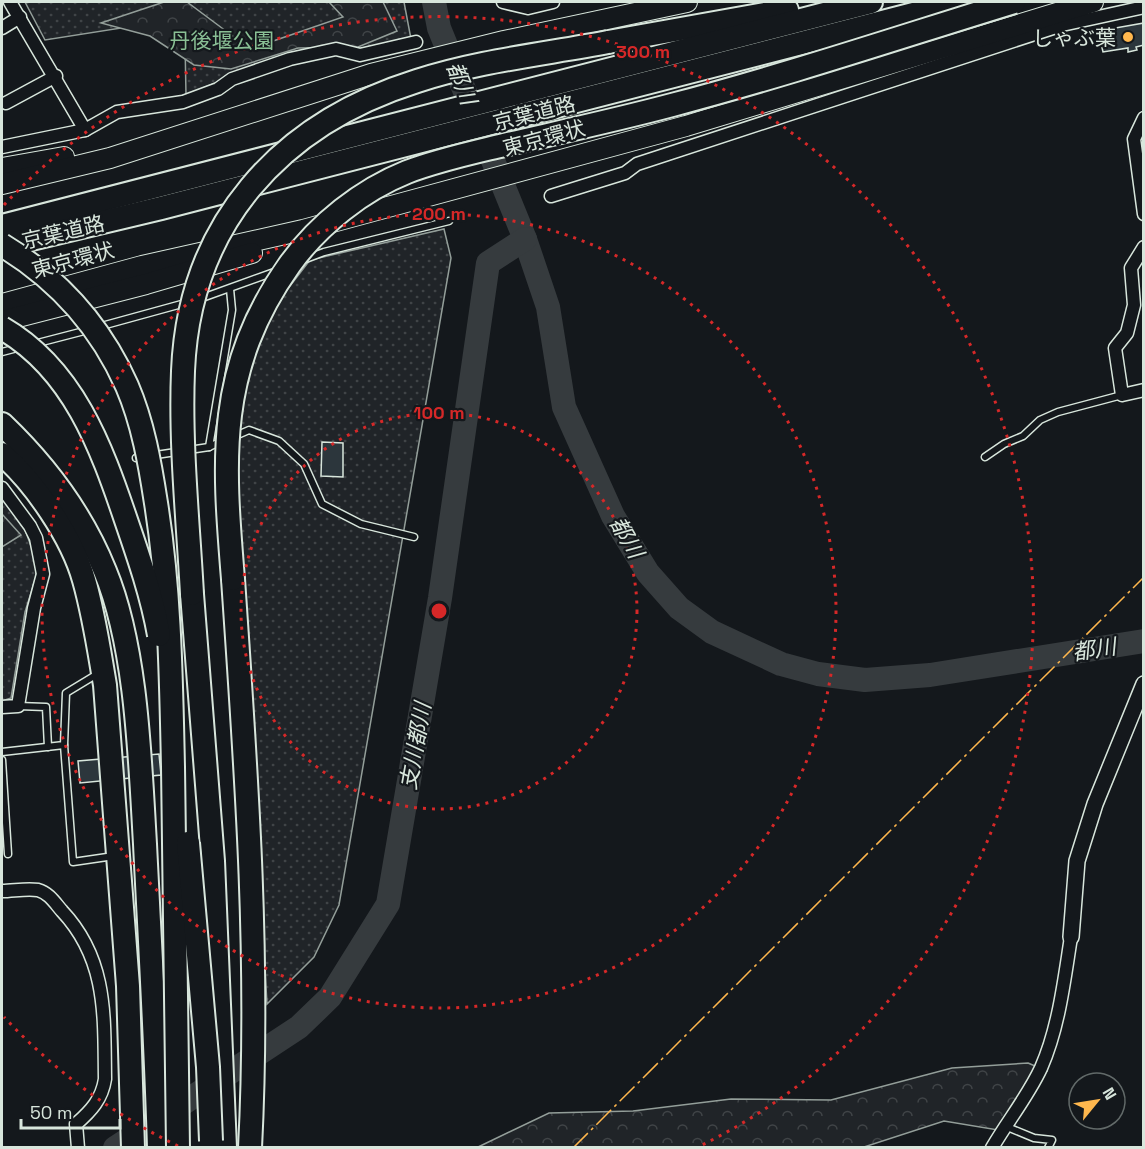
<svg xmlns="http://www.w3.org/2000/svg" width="1145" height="1149" viewBox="0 0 1145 1149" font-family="'Space Grotesk','Noto Sans JP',sans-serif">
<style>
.green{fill:url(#green-dots);stroke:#939e99;stroke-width:1.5}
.forest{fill:url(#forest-crowns);stroke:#939e99;stroke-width:1.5}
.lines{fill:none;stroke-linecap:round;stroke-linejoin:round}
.river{stroke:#363b3e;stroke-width:24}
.building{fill:#2c363c;stroke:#d8e6dc;stroke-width:1.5}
.service-casing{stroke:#d8e6dc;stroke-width:9}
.minor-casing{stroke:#d8e6dc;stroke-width:15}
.tertiary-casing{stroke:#d8e6dc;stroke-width:18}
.trunk-casing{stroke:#d8e6dc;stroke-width:22}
.motorway-casing{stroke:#d8e6dc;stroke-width:26}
.service{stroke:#14181c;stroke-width:6}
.minor{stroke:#14181c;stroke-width:12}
.tertiary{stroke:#14181c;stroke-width:15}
.trunk{stroke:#14181c;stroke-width:20}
.motorway{stroke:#14181c;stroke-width:22}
.motorway-bridge-casing{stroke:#d8e6dc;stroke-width:26;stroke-linecap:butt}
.motorway-bridge{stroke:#14181c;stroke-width:22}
.power{stroke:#ffb74d;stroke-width:1.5;stroke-dasharray:21 4.5 3 4.5;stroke-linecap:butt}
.ring{fill:none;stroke:#d62828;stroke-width:3;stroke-dasharray:3 6}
.poi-dot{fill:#ffb74d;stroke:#14181c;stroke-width:2}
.labels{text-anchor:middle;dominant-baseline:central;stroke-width:4.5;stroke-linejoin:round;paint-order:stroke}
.poi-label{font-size:21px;fill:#d8e6dc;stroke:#14181c;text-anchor:end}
.park-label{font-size:21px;fill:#8ac095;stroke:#14181c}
.street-label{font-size:21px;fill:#d8e6dc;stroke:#14181c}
.water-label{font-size:22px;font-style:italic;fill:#d8e6dc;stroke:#14181c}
.centre{fill:#d62828;stroke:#14181c;stroke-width:3}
.ring-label{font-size:18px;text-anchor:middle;font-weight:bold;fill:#d62828;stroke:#14181c;stroke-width:4.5;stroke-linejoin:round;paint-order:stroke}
</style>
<defs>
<pattern id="green-dots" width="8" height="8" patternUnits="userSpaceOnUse" patternTransform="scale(1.5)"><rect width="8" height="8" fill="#202428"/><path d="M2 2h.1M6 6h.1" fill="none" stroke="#404447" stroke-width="1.8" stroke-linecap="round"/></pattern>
<pattern id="forest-crowns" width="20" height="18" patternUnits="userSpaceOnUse" patternTransform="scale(1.5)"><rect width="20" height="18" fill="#202428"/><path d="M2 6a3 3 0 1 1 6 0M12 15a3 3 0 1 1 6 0" fill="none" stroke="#404447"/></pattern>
</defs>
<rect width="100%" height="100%" fill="#14181c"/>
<g class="green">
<path d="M25,2H404L411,39L356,50L269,61L186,95L185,43L178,19L45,40Z"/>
<path d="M444,229L451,258L339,905L314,957L267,1004L236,467L240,407L255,348L283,295L310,260Z"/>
<path d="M2,496L23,524L36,560V577L25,612L11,698L2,701Z"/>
</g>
<g class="forest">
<path d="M164,2H187L250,49L343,17L329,2H383L397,31L358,47L298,48L231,69L194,65L150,36L101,23Z"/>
<path d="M2,514L21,535L2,547Z"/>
<path d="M1028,1063L1047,1071L998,1130L944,1121L861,1148H476L549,1113L633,1111L731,1099L831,1100L952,1068Z"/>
</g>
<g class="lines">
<g class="river">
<path d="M434,2L439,28L525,239L548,307L564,407L613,516L648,573L679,608L712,632L781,664L818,674L865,680L930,675L1144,641"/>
<path d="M115,1148L299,1027L330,997L388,904L440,598L488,263L525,239"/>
</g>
</g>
<g class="building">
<path d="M1144,23V45L1136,47L1137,50L1128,52V48L1103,52L1098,31Z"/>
<path d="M322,442L343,443V477L321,476Z"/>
<path d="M159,754L161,775L80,783L78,761Z"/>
</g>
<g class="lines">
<g class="service-casing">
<g id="service">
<path d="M303,260L324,252L449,221"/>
<path d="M202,298L277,271"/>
<path d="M98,327L189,302"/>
<path d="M34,344L88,330"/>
<path d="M2,352L21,347"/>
<path d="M233,437L249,430L279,441L304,464L322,504L361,524L414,537"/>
<path d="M209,447L232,310L230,289"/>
<path d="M985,457L1004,444L1023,436L1040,420L1058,412L1122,395"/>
<path d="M136,458L209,447L224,440"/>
<path d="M18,706L46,707L48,747"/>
<path d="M64,745L73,862L114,856"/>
<path d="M2,752L64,745L66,693L99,673"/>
<path d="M2,760L8,854"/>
<path d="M1005,1126L1034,1138L1052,1140L1048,1148"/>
</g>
</g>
<g class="minor-casing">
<g id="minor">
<path d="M10,2L85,130"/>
<path d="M503,2L528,8L553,2"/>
<path d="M2,28L20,17"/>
<path d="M6,103L56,76"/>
<path d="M1144,118L1134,139L1144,214"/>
<path d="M2,147L85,130L117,112L183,102L218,89L232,79L290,59L336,49L360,55L416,42"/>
<path d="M551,196L625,173L637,164L1062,25L1144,7"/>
<path d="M1144,247L1131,268L1134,305L1127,333L1115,348L1122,395L1144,390"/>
<path d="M2,488L30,526L36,538L43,574L34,608L18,706L2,707"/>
<path d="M2,891C13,891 27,888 38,890C49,893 55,903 62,911C108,960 104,1017 105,1079C102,1099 91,1111 76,1124L78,1148"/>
<path d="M992,1148C1007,1122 1028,1096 1041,1068C1059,1027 1064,981 1071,937"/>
</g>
</g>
<g class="tertiary-casing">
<path id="tertiary" d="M1071,937L1077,861L1095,804L1144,684"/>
</g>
<g class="trunk-casing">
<g id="trunk">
<path d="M2,168L64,157"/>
<path d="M2,184L110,158L371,74L504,41L687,2"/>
<path d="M2,304L142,266L303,230L686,126L1093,2"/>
<path d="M2,321L146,284L252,253"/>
</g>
</g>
<g class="motorway-casing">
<g id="motorway">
<path d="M608,42L787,10"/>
<path d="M2,226L871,2"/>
<path d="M2,246L161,208L960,2"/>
<path d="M2,424C46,466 82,514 105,571C137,648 140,761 145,844C150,945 156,1046 159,1148"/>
<path d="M2,454C35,483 72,537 84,580C94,615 99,650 105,685L128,986L133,1148"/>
<path d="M233,579C246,768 260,958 250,1148"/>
<path d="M192,594L213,861L225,1148"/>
</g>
</g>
<use href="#service" class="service"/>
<use href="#minor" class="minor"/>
<use href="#tertiary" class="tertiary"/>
<use href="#trunk" class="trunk"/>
<use href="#motorway" class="motorway"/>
<g class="motorway-bridge-casing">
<g id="motorway-bridge">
<path d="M2,245C58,279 100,325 127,386C143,423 150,464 156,503C170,591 171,678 173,767C175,894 177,1021 178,1148"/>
<path d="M2,328C73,369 101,446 126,520C139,558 152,596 159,635"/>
<path d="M233,579C223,458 216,368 290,264C319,224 362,190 407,172C438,160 471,153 504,145C560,132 616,120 672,105C787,75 900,37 1014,2"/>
<path d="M192,594C188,521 180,444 183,371C189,224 280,124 417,81C478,61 545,54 608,42"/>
<path d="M188,843L208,1067L211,1141"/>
</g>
</g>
<use href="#motorway-bridge" class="motorway-bridge"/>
<path class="power" d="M573,1148L1144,577"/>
</g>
<g class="ring">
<circle cx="439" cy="611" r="198"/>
<circle cx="439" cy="611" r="397"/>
<path d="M178 1146A595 595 0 0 1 4 1017M4 205A595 595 0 1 1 700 1146"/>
</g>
<circle class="poi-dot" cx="1128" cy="37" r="6"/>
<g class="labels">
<g class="poi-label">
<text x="1116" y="37">しゃぶ葉</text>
</g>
<g class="park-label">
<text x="222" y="40">丹後堰公園</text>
</g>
<g class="street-label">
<text transform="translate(534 113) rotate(-14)">京葉道路</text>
<text transform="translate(544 138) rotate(-15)">東京環状</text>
<text transform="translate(63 232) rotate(-13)">京葉道路</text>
<text transform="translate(73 260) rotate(-15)">東京環状</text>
</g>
<g class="water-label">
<text transform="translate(462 83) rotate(68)">都川</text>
<text transform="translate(627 537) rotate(60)">都川</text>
<text transform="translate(1094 649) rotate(-9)">都川</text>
<text transform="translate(415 746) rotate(-80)">支川都川</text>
</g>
</g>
<circle cx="439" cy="611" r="9" class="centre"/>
<g class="ring-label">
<text x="643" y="58">300 m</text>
<text x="439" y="220">200 m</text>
<text x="439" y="419">100 m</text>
</g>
<rect width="1145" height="1149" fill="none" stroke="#d8e6dc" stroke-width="6"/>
<g transform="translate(1097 1101) rotate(60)"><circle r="28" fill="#14181c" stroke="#626a69" stroke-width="1.5"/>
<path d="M0-4.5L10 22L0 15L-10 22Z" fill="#ffb74d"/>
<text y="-9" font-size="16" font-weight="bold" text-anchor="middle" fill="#d8e6dc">N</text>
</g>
<path d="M21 1119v9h99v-9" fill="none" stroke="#d8e6dc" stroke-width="3"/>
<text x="30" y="1119" font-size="18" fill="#d8e6dc" stroke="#14181c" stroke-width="4.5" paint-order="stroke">50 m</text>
</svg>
